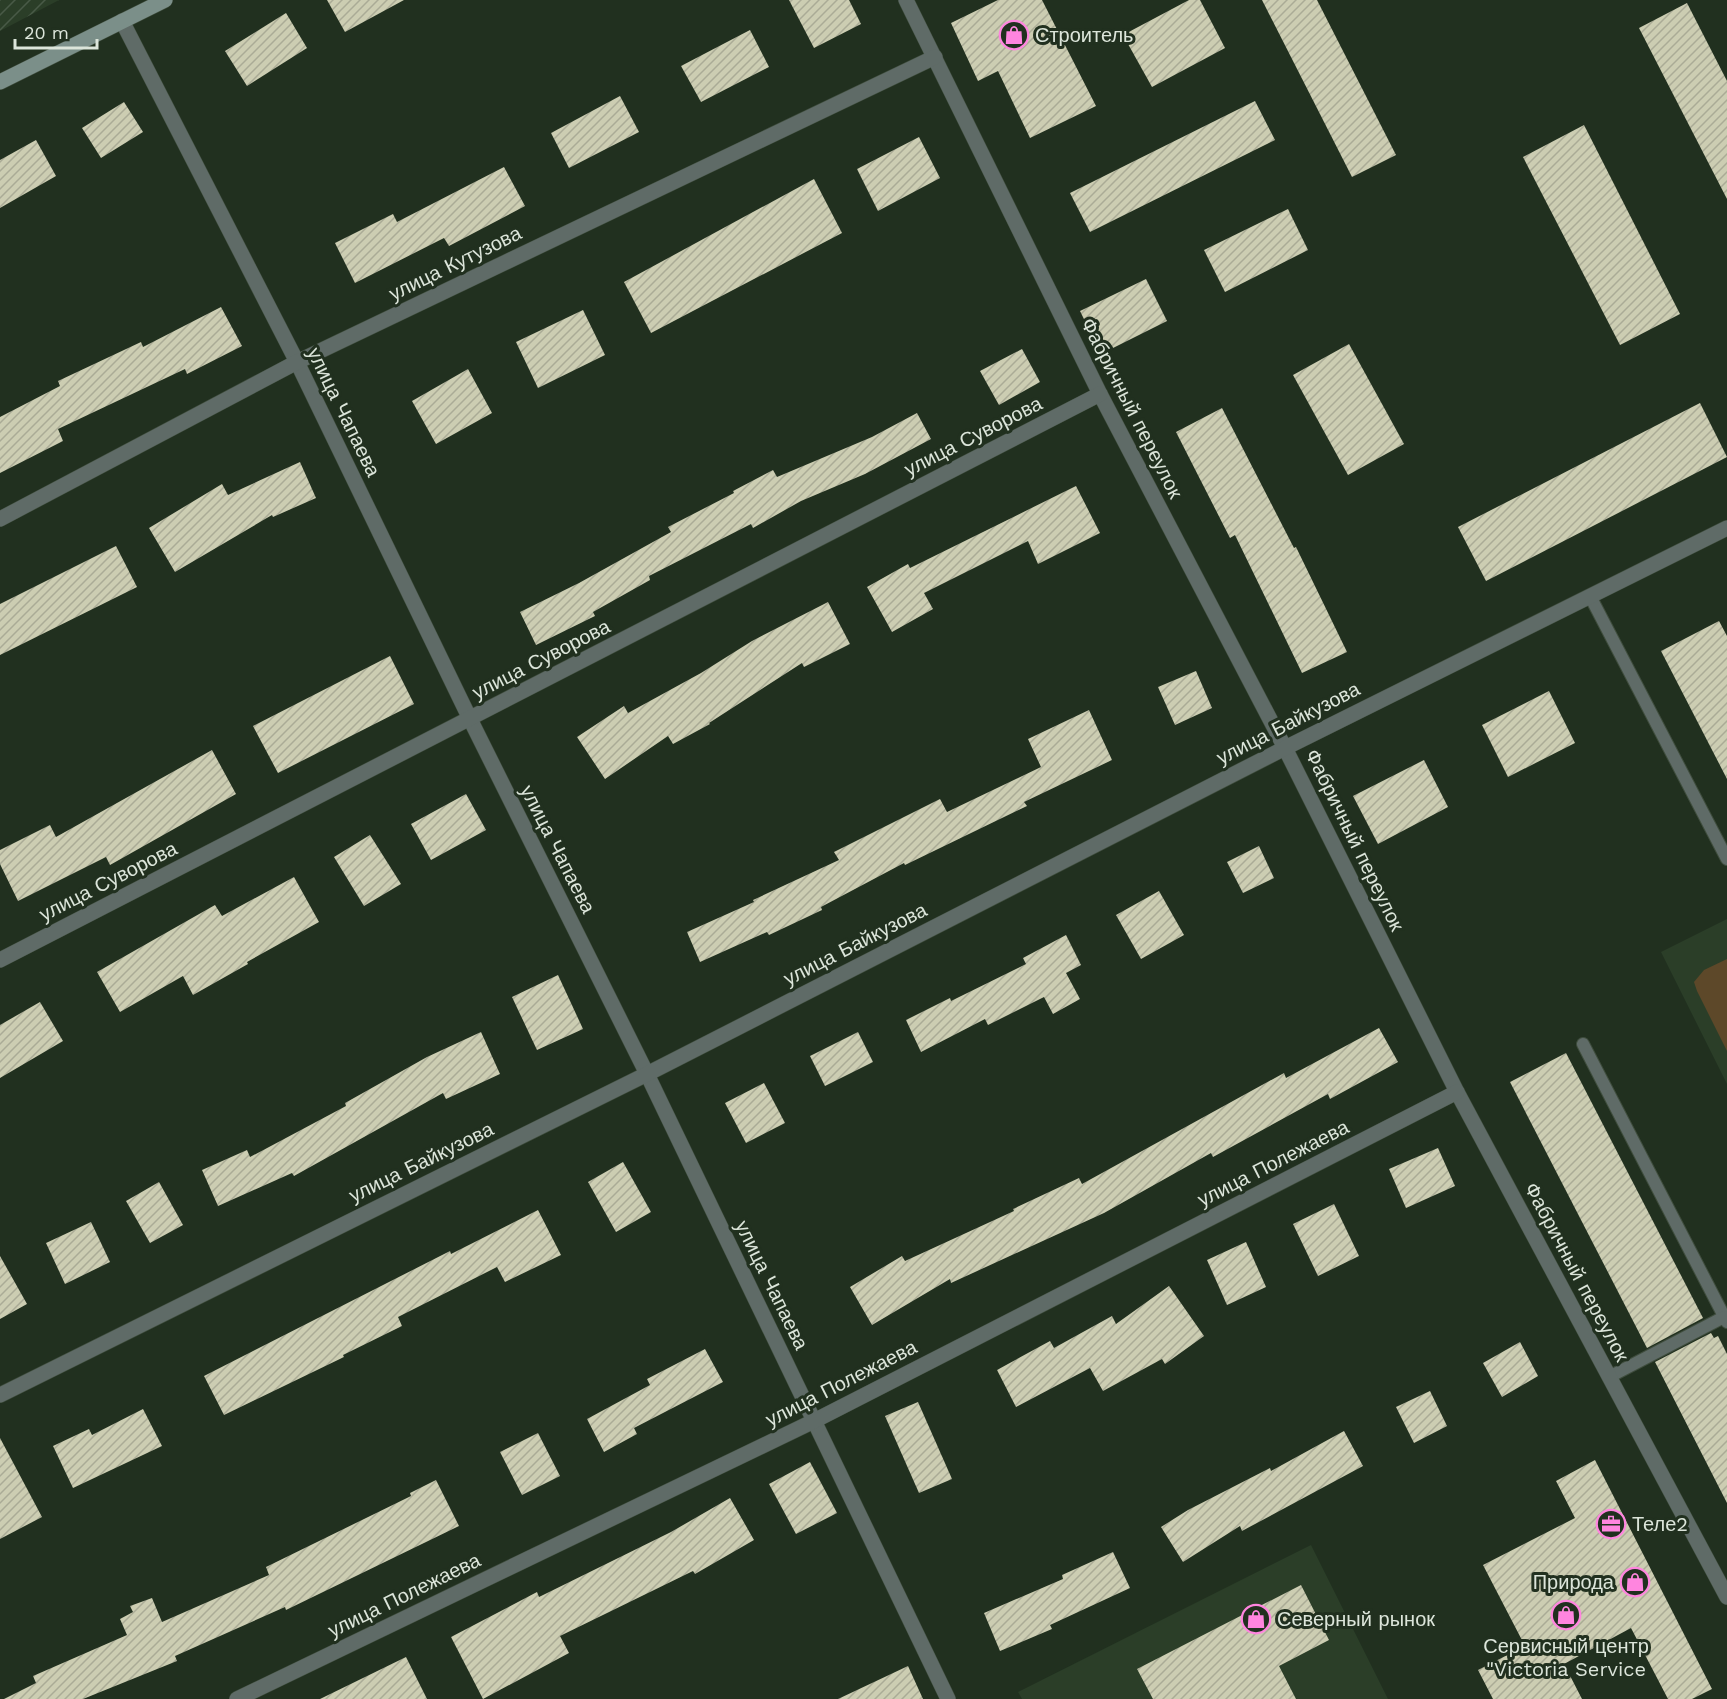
<svg xmlns="http://www.w3.org/2000/svg" width="1727" height="1699" viewBox="0 0 1727 1699" font-family="'Work Sans',sans-serif">
<style>
.built{fill:#2b3e28}
.industrial{fill:url(#industrial-furrows)}
.green{fill:#5d4829}
.building{fill:url(#building-hatch)}
.lines{fill:none;stroke-linecap:round;stroke-linejoin:round}
.lane-casing{stroke:#3f4d3d;stroke-width:14}
.street-casing{stroke:#3f4d3d;stroke-width:16}
.secondary-casing{stroke:#3f4d3d;stroke-width:16}
.lane{stroke:#5f6b67;stroke-width:12}
.street{stroke:#5f6b67;stroke-width:15}
.secondary{stroke:#7b8f89;stroke-width:15}
.labels{text-anchor:middle;dominant-baseline:central;stroke-width:6;stroke-linejoin:round;paint-order:stroke}
.poi-label{font-size:20px;fill:#dce5da;stroke:#21301f;text-anchor:start}
.street-label{font-size:20px;fill:#dce5da;stroke:#21301f}
</style>
<defs>
<pattern id="industrial-furrows" width="10" height="10" patternUnits="userSpaceOnUse" patternTransform="scale(1.5)"><rect width="10" height="10" fill="#2b3e28"/><path d="M-1 1l2-2M0 10L10 0M9 11l2-2" fill="none" stroke="#495a47"/></pattern>
<pattern id="building-hatch" width="6" height="6" patternUnits="userSpaceOnUse" patternTransform="scale(1.5)"><rect width="6" height="6" fill="#cccdb2"/><path d="M-1 1l2-2M0 6l6-6M5 7l2-2" fill="none" stroke="#aaab96"/></pattern>
</defs>
<rect width="100%" height="100%" fill="#21301f"/>
<g class="built">
<path d="M1727,919V1084L1661,952Z"/>
<path d="M1311,1545L1388,1699H1022L1018,1692Z"/>
</g>
<path class="industrial" d="M0,0H59L0,31Z"/>
<path class="green" d="M1727,959V1051L1697,991L1694,982L1704,970Z"/>
<g class="building">
<path d="M327,0H404L345,32Z"/>
<path d="M789,0H849L861,24L814,48Z"/>
<path d="M998,0H1042L1096,106L1030,138L998,71L978,81L951,23Z"/>
<path d="M1189,0H1200L1225,48L1152,87L1123,35Z"/>
<path d="M1262,0H1317L1396,155L1352,177Z"/>
<path d="M1687,3L1727,81V199L1639,28Z"/>
<path d="M286,13L307,48L247,86L225,51Z"/>
<path d="M750,30L769,67L701,102L681,66Z"/>
<path d="M620,96L639,132L569,168L551,133Z"/>
<path d="M1255,101L1275,140L1090,232L1070,193Z"/>
<path d="M124,102L143,132L101,158L82,128Z"/>
<path d="M1584,125L1680,314L1620,345L1523,157Z"/>
<path d="M919,137L940,178L878,211L857,169Z"/>
<path d="M36,140L56,176L0,208V160Z"/>
<path d="M504,167L525,206L449,246L444,238L355,283L335,243L393,214L397,222Z"/>
<path d="M814,179L842,233L651,333L624,282Z"/>
<path d="M1288,209L1308,250L1225,292L1204,250Z"/>
<path d="M1146,279L1167,321L1101,354L1080,311Z"/>
<path d="M221,307L242,346L187,374L185,369L58,429L63,441L0,473V417L60,386L58,381L141,342L143,347Z"/>
<path d="M583,310L605,355L538,388L516,342Z"/>
<path d="M1349,344L1404,444L1348,475L1293,375Z"/>
<path d="M1022,349L1040,382L999,405L980,371Z"/>
<path d="M468,369L492,413L436,444L412,401Z"/>
<path d="M1700,403L1727,457L1486,581L1458,527Z"/>
<path d="M1222,408L1294,548L1296,547L1347,652L1302,673L1235,535L1230,538L1176,432Z"/>
<path d="M917,413L931,439L865,474L801,501L753,528L751,524L649,576L650,580L593,612L595,616L536,645L520,612L579,583L671,532L668,527L734,493L733,491L773,470L777,477L872,437Z"/>
<path d="M300,462L316,498L273,517L272,515L175,572L149,528L222,484L228,495Z"/>
<path d="M1076,486L1100,533L1038,564L1028,541L924,593L933,609L892,632L867,587L908,564L910,568Z"/>
<path d="M116,546L137,587L0,655V604Z"/>
<path d="M828,602L850,644L804,667L802,663L709,723L710,724L673,744L668,736L605,779L577,737L624,706L628,713L701,673L752,641Z"/>
<path d="M1719,621L1727,636V779L1661,651Z"/>
<path d="M390,656L414,704L278,773L253,726Z"/>
<path d="M1196,671L1212,708L1175,725L1158,687Z"/>
<path d="M1549,691L1575,743L1508,777L1482,725Z"/>
<path d="M1089,710L1112,760L1024,802L1027,806L905,865L904,863L821,907L822,910L769,935L767,932L700,962L687,932L754,902L753,900L839,860L834,852L940,799L947,812L1041,767L1028,739Z"/>
<path d="M212,750L236,794L110,865L106,857L18,901L0,864V850L50,825L56,837Z"/>
<path d="M1424,760L1448,807L1378,844L1353,796Z"/>
<path d="M466,794L486,830L431,860L411,824Z"/>
<path d="M370,835L401,884L364,906L334,857Z"/>
<path d="M1259,846L1274,878L1243,893L1227,862Z"/>
<path d="M294,877L319,922L247,962L248,964L193,995L183,976L120,1012L97,972L215,905L222,916Z"/>
<path d="M1159,891L1184,935L1141,959L1116,915Z"/>
<path d="M1066,935L1081,965L1066,973L1080,999L1053,1014L1044,997L988,1025L985,1019L921,1052L906,1020L950,998L951,1001L1026,964L1023,958Z"/>
<path d="M558,975L583,1029L537,1050L512,997Z"/>
<path d="M40,1002L63,1041L0,1078V1025Z"/>
<path d="M1379,1028L1398,1062L1330,1099L1328,1094L1213,1157L1211,1153L1104,1213L951,1283L950,1279L872,1325L850,1287L902,1256L905,1261L1014,1211L1013,1209L1079,1178L1082,1184L1284,1073L1286,1078Z"/>
<path d="M481,1032L500,1074L446,1099L443,1093L294,1176L292,1173L218,1206L202,1170L247,1150L250,1157L346,1106L345,1103L427,1057Z"/>
<path d="M858,1032L873,1062L825,1086L810,1056Z"/>
<path d="M1566,1053L1703,1318L1647,1348L1510,1082Z"/>
<path d="M764,1083L785,1123L746,1143L725,1103Z"/>
<path d="M1438,1148L1455,1186L1406,1208L1389,1169Z"/>
<path d="M623,1162L651,1212L616,1232L588,1182Z"/>
<path d="M159,1182L183,1225L150,1243L126,1201Z"/>
<path d="M1334,1204L1359,1256L1318,1276L1293,1224Z"/>
<path d="M538,1210L561,1255L505,1282L497,1267L398,1317L402,1326L343,1355L344,1357L224,1415L204,1376L450,1251L451,1254Z"/>
<path d="M91,1222L110,1262L65,1284L46,1243Z"/>
<path d="M1246,1242L1266,1287L1227,1305L1207,1260Z"/>
<path d="M0,1256L27,1304L0,1319Z"/>
<path d="M1169,1286L1204,1336L1165,1364L1162,1359L1103,1391L1090,1368L1016,1407L997,1370L1050,1341L1054,1348L1112,1316L1116,1324Z"/>
<path d="M1711,1333L1714,1338L1718,1336L1727,1354V1503L1655,1362Z"/>
<path d="M1520,1342L1538,1376L1502,1397L1483,1363Z"/>
<path d="M705,1349L723,1382L634,1428L637,1434L604,1452L587,1419L650,1385L647,1379Z"/>
<path d="M1430,1391L1447,1426L1414,1443L1396,1407Z"/>
<path d="M918,1402L952,1479L919,1493L885,1416Z"/>
<path d="M143,1409L162,1446L73,1488L53,1446L89,1429L92,1435Z"/>
<path d="M1344,1431L1363,1466L1242,1531L1240,1526L1183,1562L1161,1527L1188,1510L1270,1468L1271,1471Z"/>
<path d="M538,1433L560,1476L522,1495L500,1452Z"/>
<path d="M0,1438L42,1517L0,1539Z"/>
<path d="M1595,1460L1712,1689L1692,1699H1668L1631,1628L1564,1664L1582,1699H1493L1478,1670L1525,1646L1483,1565L1575,1518L1556,1481Z"/>
<path d="M810,1462L837,1513L796,1534L769,1484Z"/>
<path d="M436,1480L459,1526L286,1610L285,1607L175,1656L177,1661L83,1699H4L36,1683L33,1676L127,1635L120,1619L133,1612L130,1606L152,1598L162,1622L269,1575L266,1567L411,1496L410,1493Z"/>
<path d="M730,1498L754,1540L695,1574L693,1571L560,1636L569,1653L483,1699L451,1637L537,1592L539,1597L671,1532Z"/>
<path d="M1113,1552L1130,1588L1050,1625L1052,1629L1000,1651L984,1613L1063,1579L1062,1575Z"/>
<path d="M1301,1585L1329,1640L1279,1666L1296,1699H1153L1137,1669Z"/>
<path d="M406,1657L427,1699H320Z"/>
<path d="M908,1666L923,1699H838Z"/>
</g>
<g class="lines">
<g class="lane-casing">
<g id="lane">
<path d="M1590,596L1727,859"/>
<path d="M1583,1044L1727,1322"/>
<path d="M1609,1377L1724,1317"/>
</g>
</g>
<g class="street-casing">
<g id="street">
<path d="M906,0L1100,394L1285,748L1457,1092L1727,1597"/>
<path d="M122,21L297,362L470,719L647,1074L948,1699"/>
<path d="M0,519L297,362L935,57"/>
<path d="M0,960L1100,394"/>
<path d="M0,1395L647,1074L1285,748L1727,528"/>
<path d="M237,1699L814,1421L1457,1092"/>
</g>
</g>
<g class="secondary-casing">
<path id="secondary" d="M0,82L165,0"/>
</g>
<use href="#lane" class="lane"/>
<use href="#street" class="street"/>
<use href="#secondary" class="secondary"/>
</g>
<defs>
<g id="shop-ring" transform="scale(1.5)"><circle r="9.5" fill="#21301f" stroke="#ff85df" stroke-width="1.5"/><path d="M-5-2.5h2.3a2.7 3.5 0 0 1 5.4 0H5L5.5 6h-11ZM-1.5-2.5h3a1.5 2.3 0 0 0-3 0Z" fill="#ff85df"/></g>
<g id="office-ring" transform="scale(1.5)"><circle r="9.5" fill="#21301f" stroke="#ff85df" stroke-width="1.5"/><path d="M-6-3h4V-5.5h4V-3h4V5H-6ZM-1-4.5V-3h2v-1.5ZM-6 0V1H6V0Z" fill="#ff85df"/></g>
</defs>
<g fill-rule="evenodd">
<use href="#shop-ring" x="1014" y="35"/>
<use href="#office-ring" x="1611" y="1524"/>
<use href="#shop-ring" x="1635" y="1582"/>
<use href="#shop-ring" x="1566" y="1615"/>
<use href="#shop-ring" x="1256" y="1619"/>
</g>
<g class="labels">
<g class="poi-label">
<text x="1035" y="35">Строитель</text>
<text x="1632" y="1524">Теле2</text>
<text x="1614" y="1582" text-anchor="end">Природа</text>
<text x="1277" y="1619">Северный рынок</text>
<text x="1566" y="1646" text-anchor="middle">Сервисный центр<tspan x="1566" dy="23">"Victoria Service</tspan></text>
</g>
<g class="street-label">
<text transform="translate(455 263) rotate(-26)">улица Кутузова</text>
<text transform="translate(1132 408) rotate(63)">Фабричный переулок</text>
<text transform="translate(344 412) rotate(64)">улица Чапаева</text>
<text transform="translate(973 436) rotate(-27)">улица Суворова</text>
<text transform="translate(541 659) rotate(-27)">улица Суворова</text>
<text transform="translate(1288 723) rotate(-27)">улица Байкузова</text>
<text transform="translate(1355 840) rotate(64)">Фабричный переулок</text>
<text transform="translate(558 849) rotate(63)">улица Чапаева</text>
<text transform="translate(108 881) rotate(-27)">улица Суворова</text>
<text transform="translate(855 944) rotate(-27)">улица Байкузова</text>
<text transform="translate(421 1162) rotate(-26)">улица Байкузова</text>
<text transform="translate(1273 1163) rotate(-27)">улица Полежаева</text>
<text transform="translate(1577 1272) rotate(62)">Фабричный переулок</text>
<text transform="translate(772 1285) rotate(64)">улица Чапаева</text>
<text transform="translate(841 1383) rotate(-27)">улица Полежаева</text>
<text transform="translate(404 1595) rotate(-26)">улица Полежаева</text>
</g>
</g>
<path d="M15 39v9h82v-9" fill="none" stroke="#dce5da" stroke-width="3"/>
<text x="24" y="39" font-size="18" fill="#dce5da" stroke="#21301f" stroke-width="4.5" paint-order="stroke">20 m</text>
</svg>
